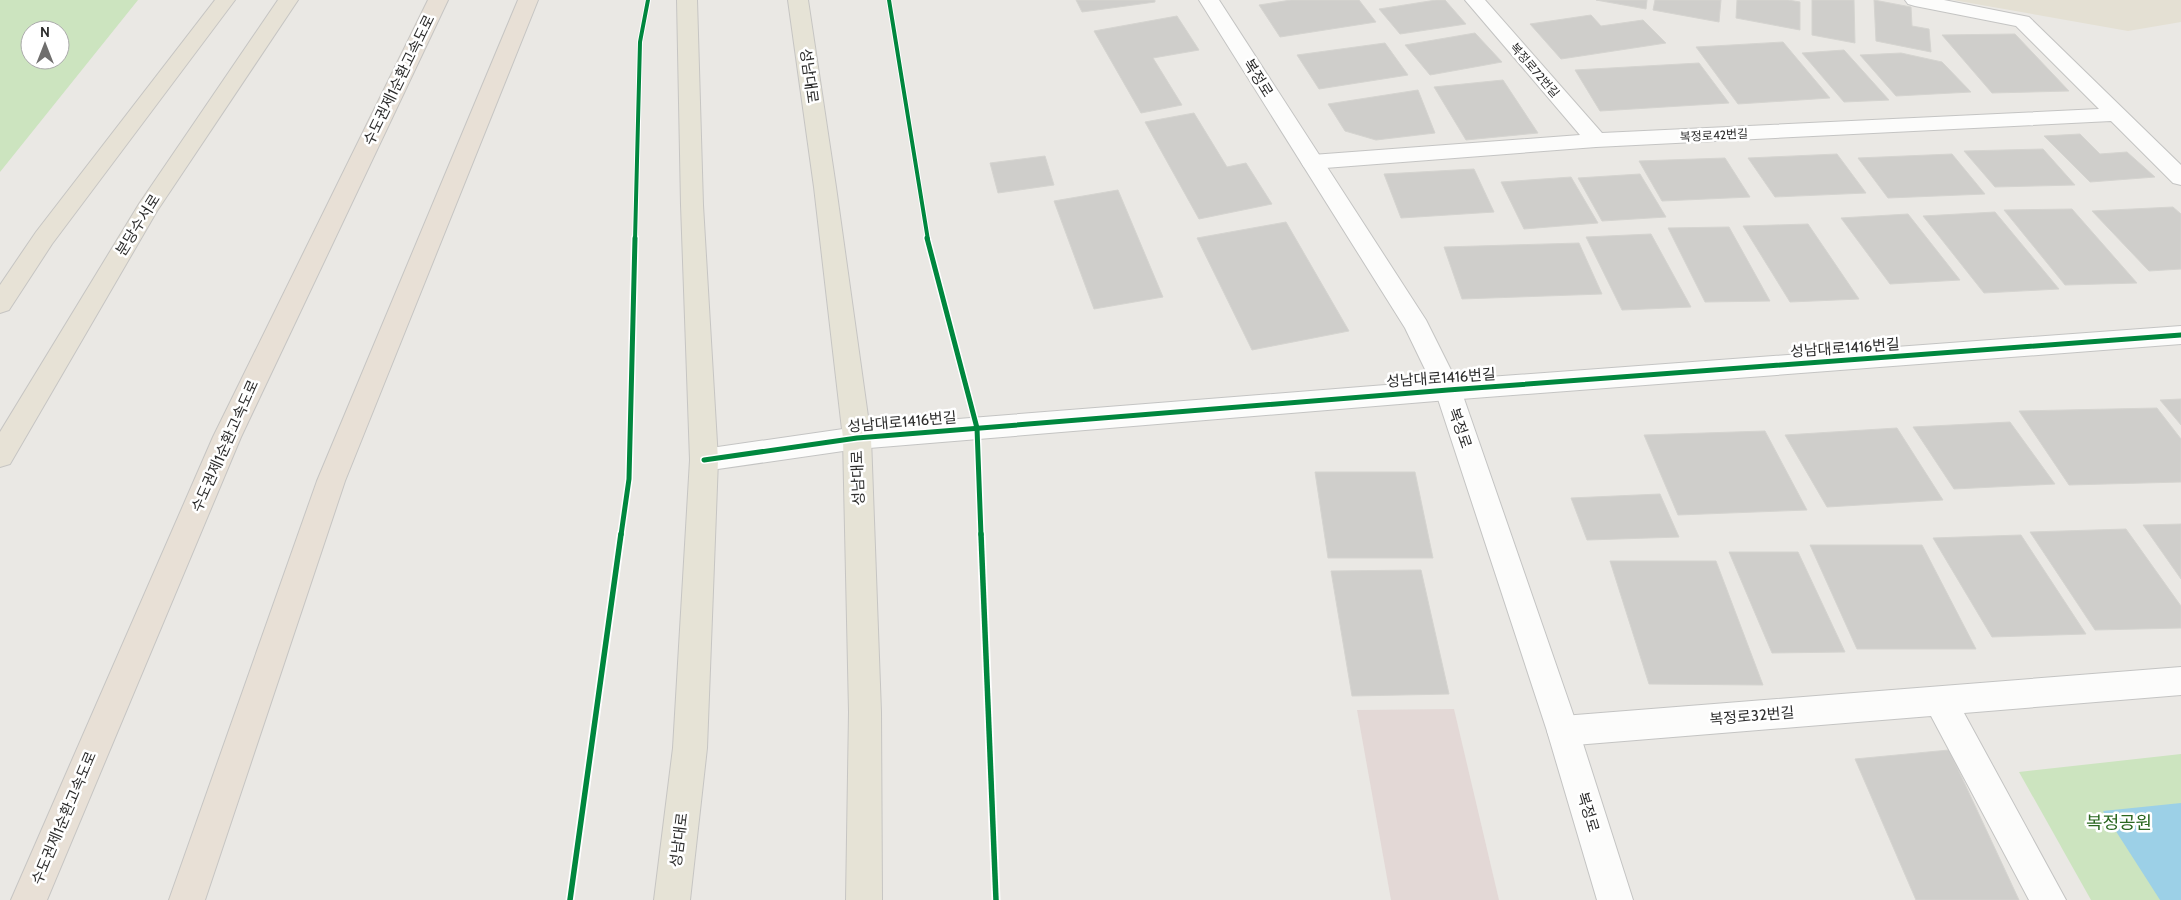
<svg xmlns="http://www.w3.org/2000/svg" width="2181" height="900" viewBox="0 0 2181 900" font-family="Cabin,'Noto Sans KR',sans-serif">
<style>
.education{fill:#e4e0d3}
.medical{fill:#e3d8d6}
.green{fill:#cce4bf;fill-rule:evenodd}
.water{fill:#9cd0e7}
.building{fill:#cfcecb;stroke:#d5d4d0}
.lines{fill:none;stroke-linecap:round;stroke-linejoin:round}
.minor-casing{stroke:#c4c4c3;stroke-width:2}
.tertiary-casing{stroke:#c4c4c3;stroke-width:2}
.primary-casing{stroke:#c6c5c3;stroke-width:2}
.trunk-casing{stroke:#c6c5c3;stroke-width:2}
.motorway-casing{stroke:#c6c5c3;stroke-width:2}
.minor{fill:#fcfcfb;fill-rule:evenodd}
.tertiary{fill:#fcfcfb;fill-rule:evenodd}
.primary{fill:#e6e3d6;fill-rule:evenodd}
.trunk{fill:#e7e2d6;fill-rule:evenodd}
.motorway{fill:#e8e0d6;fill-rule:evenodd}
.cycleway-far2-casing{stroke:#fff;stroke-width:6}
.cycleway-far1-casing{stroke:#fff;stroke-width:8}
.cycleway-casing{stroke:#fff;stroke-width:9}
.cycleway-far2{stroke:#00873e;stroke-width:4}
.cycleway-far1{stroke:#00873e;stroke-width:5}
.cycleway{stroke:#00873e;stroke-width:5.5}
.labels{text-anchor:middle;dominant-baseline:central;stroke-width:5;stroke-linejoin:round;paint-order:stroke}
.far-street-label{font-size:12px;fill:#2d2d2d;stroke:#fff}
.street-label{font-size:15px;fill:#2d2d2d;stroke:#fff}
.near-park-label{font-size:18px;fill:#2a6720;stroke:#fff}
</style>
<rect width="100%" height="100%" fill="#eae8e4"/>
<path class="education" d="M1953,0H2181V22L2128,31Z"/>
<path class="medical" d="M1454,709L1499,900H1391L1357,710Z"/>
<g class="green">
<path d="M0,0H138L0,172ZM30,30H60V60H30Z"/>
<path d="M2181,754V900H2091L2019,772Z"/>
</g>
<path class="water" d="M2181,803V900H2160L2103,811Z"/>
<g class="building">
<path d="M1076,0H1155V2L1082,12Z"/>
<path d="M1291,0H1359L1376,22L1280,37L1259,5Z"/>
<path d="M1436,0H1445L1466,24L1400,34L1379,9Z"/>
<path d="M1596,0H1647L1646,9Z"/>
<path d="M1655,0H1721L1719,22L1653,10Z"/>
<path d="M1737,0H1788L1800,2V30L1736,18Z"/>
<path d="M1812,0H1854L1855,43L1812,35Z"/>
<path d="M1874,0L1911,7L1912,26L1929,29L1931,52L1876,41Z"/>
<path d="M1591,15L1601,26L1643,20L1666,43L1561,59L1530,24Z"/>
<path d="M1177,16L1199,50L1153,58L1182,105L1141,113L1094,31Z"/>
<path d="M1475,33L1502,62L1430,75L1405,45Z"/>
<path d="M2015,34L2069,91L1992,93L1942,35Z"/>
<path d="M1783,42L1830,98L1738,104L1696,47Z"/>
<path d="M1385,43L1408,75L1319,89L1297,55Z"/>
<path d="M1844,50L1889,100L1844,102L1802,53Z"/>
<path d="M1901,53L1942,62L1971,92L1896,96L1860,55Z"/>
<path d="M1699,63L1729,103L1600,111L1575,70Z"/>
<path d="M1503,80L1538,133L1466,140L1434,87Z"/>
<path d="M1418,90L1435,133L1376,140L1345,131L1328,104Z"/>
<path d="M1194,113L1227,167L1246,163L1272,204L1199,219L1145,122Z"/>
<path d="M2080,134L2100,154L2127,152L2155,177L2090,182L2044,136Z"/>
<path d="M2043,149L2075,185L1995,187L1964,151Z"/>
<path d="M1837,154L1866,193L1775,197L1748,158Z"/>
<path d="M1952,154L1985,194L1888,198L1858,158Z"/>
<path d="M1045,156L1054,185L998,193L990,163Z"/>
<path d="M1725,158L1750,197L1662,201L1639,161Z"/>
<path d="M1474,169L1494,212L1401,218L1384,174Z"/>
<path d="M1640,174L1666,217L1602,221L1578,178Z"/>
<path d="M1571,177L1598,223L1524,229L1501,182Z"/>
<path d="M1118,190L1163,297L1094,309L1054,201Z"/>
<path d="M2173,207L2181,214V269L2149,271L2092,211Z"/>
<path d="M2072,209L2137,283L2065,285L2004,210Z"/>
<path d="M1995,212L2059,289L1984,293L1923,216Z"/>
<path d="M1908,214L1960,280L1890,284L1841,218Z"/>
<path d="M1286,222L1349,331L1252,350L1197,238Z"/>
<path d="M1808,224L1859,299L1790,302L1743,226Z"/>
<path d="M1729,227L1770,301L1705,302L1668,228Z"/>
<path d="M1651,234L1691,307L1622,310L1586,237Z"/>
<path d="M1579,243L1602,294L1462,299L1444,247Z"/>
<path d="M2181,399V425L2160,400Z"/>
<path d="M2157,408L2181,439V482L2069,485L2019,411Z"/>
<path d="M2010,422L2055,484L1954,489L1913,427Z"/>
<path d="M1897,428L1943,500L1827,507L1785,435Z"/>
<path d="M1765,431L1807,510L1678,515L1644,435Z"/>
<path d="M1315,472H1415L1433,558H1328Z"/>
<path d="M1660,494L1679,537L1587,540L1571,498Z"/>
<path d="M2181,524V579L2143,525Z"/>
<path d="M2126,529L2181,606V628L2095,630L2030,532Z"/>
<path d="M2021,535L2086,634L1992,637L1933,538Z"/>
<path d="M1810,545H1922L1976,649H1857Z"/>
<path d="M1729,552H1798L1845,652L1772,653Z"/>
<path d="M1610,561H1716L1763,685L1649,684Z"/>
<path d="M1421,570L1449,694L1352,696L1331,571Z"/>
<path d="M1949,750L2019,900H1916L1855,759Z"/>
</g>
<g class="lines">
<g class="minor-casing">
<g id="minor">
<path d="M1465,0H1485L1602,133L2099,109L2016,26L1915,6L1908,4L1905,0H1944L2029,17L2181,165V185L2173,183L2111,121L1596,147L1312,169L1304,167L1301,162L1304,157L1312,155L1580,135Z"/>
<path d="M2181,326V344L1448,400L857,449L704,471L694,468L690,460L694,452L704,449L857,427L1448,380Z"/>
<path d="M2181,667V695L1964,713L2066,900H2029L1931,716L1563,746L1551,742L1547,731L1551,720L1563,716Z"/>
</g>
</g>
<g class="tertiary-casing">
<path id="tertiary" d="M1199,0H1219L1426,320L1461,390L1579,731L1633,900H1597L1547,731L1435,390L1405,328Z"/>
</g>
<g class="primary-casing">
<g id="primary">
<path d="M677,0H697L703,205L718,460L707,748L690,900H654L673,748L690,460L681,205Z"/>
<path d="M788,0H808L836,187L871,438L881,712L882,900H846L849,712L843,438L814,187Z"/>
</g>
</g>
<g class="trunk-casing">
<g id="trunk">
<path d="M215,0H235L52,244L9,310L0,313V285L36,232Z"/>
<path d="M278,0H298L157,211L10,464L0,467V432L139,204Z"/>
</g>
</g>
<g class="motorway-casing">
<g id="motorway">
<path d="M428,0H448L241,437L47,900H11L213,437Z"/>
<path d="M518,0H538L345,481L205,900H169L317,481Z"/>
</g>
</g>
<use href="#minor" class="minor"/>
<use href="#tertiary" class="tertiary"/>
<use href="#primary" class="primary"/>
<use href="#trunk" class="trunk"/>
<use href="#motorway" class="motorway"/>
<g class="cycleway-far2-casing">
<g id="cycleway-far2">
<path d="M889,0L928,240"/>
<path d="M635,240L640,42L648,0"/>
</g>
</g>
<g class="cycleway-far1-casing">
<g id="cycleway-far1">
<path d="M927,238L977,428L981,535"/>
<path d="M704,460L857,438L1448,390L2181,335"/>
<path d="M621,535L629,479L635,238"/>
</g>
</g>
<g class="cycleway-casing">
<g id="cycleway">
<path d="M981,534L996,900"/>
<path d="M570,900L621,534"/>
</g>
</g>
<use href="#cycleway-far2" class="cycleway-far2"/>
<use href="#cycleway-far1" class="cycleway-far1"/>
<use href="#cycleway" class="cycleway"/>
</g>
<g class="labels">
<g class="far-street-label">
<text transform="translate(1535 70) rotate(49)">복정로72번길</text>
<text transform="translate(1714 135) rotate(-3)">복정로42번길</text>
</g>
<g class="street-label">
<text transform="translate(809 76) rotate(82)">성남대로</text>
<text transform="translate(1258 78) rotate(58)">복정로</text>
<text transform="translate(399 80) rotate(-64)">수도권제1순환고속도로</text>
<text transform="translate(138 225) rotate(-58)">분당수서로</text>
<text transform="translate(1845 348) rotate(-4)">성남대로1416번길</text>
<text transform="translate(1441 378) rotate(-4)">성남대로1416번길</text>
<text transform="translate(902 422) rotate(-5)">성남대로1416번길</text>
<text transform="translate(1460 428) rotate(71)">복정로</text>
<text transform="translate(225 446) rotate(-66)">수도권제1순환고속도로</text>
<text transform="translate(858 478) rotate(-92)">성남대로</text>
<text transform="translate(1752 716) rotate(-5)">복정로32번길</text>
<text transform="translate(1588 812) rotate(73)">복정로</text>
<text transform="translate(64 818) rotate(-67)">수도권제1순환고속도로</text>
<text transform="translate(679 840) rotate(-83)">성남대로</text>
</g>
<g class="near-park-label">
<text x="2119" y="823">복정공원</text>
</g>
</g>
<g transform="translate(45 45)"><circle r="24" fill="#ffffff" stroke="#ababab"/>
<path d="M0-4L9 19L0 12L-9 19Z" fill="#6f6e6d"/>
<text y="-8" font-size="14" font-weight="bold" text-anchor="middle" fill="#2d2d2d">N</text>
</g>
</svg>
